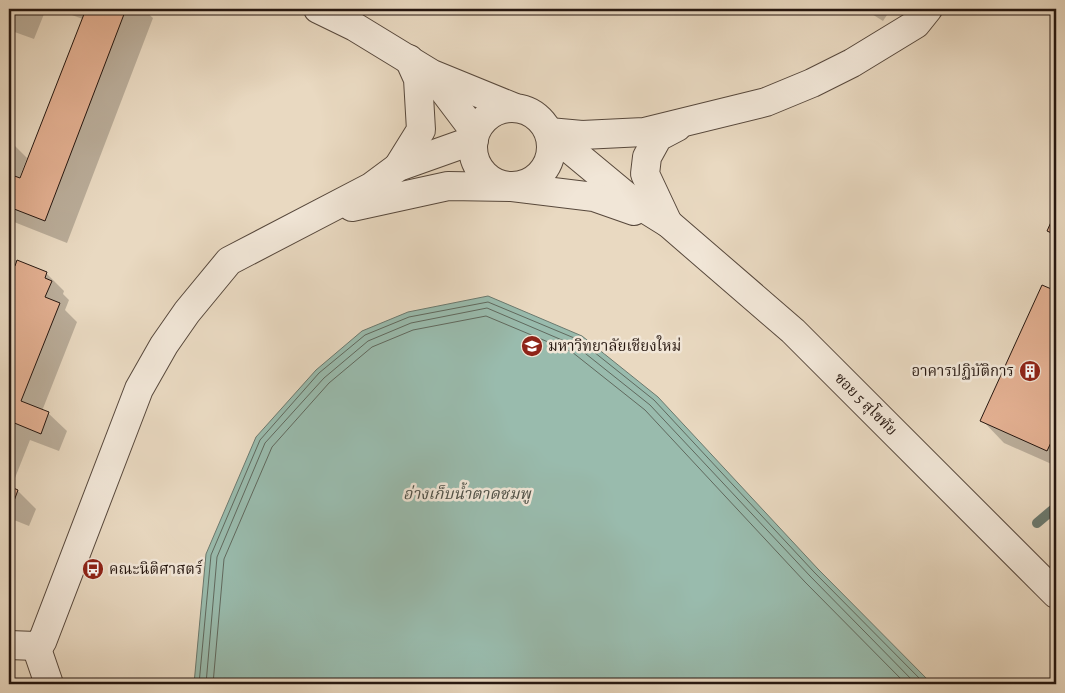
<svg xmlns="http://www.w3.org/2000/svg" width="1065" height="693" viewBox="0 0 1065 693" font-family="Alegreya,'Noto Serif Thai',serif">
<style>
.water{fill:#99bbad;stroke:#6b796e}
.shadow{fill:#0003}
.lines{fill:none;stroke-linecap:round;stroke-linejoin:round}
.shore{stroke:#60695e;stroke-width:1}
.stream{stroke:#6b796e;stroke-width:10}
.building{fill:#e3b092;stroke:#261710}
.minor-casing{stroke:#57483c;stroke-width:30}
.minor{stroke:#f1e6d7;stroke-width:28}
.labels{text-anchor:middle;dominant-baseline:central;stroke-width:5;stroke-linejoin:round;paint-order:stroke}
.poi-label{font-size:15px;fill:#261710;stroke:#f1e6d7;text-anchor:start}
.street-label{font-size:15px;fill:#261710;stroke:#f1e6d7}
.water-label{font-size:16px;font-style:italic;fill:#4e5047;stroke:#f1e6d7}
</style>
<rect width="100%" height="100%" fill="#e9d9c1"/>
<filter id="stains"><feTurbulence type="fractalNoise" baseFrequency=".004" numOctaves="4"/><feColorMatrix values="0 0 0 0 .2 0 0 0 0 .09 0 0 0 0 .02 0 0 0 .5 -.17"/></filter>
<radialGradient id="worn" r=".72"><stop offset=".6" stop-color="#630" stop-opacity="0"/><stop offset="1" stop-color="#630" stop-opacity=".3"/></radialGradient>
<path class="water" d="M488,296L582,336L658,397L818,569L932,684H194L206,554L256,437L316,370L362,331L408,312Z"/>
<g class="shadow">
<path d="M9,9H46L34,39L9,30Z"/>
<path d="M55,9H143L153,18L67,243L9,220V140L27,158L19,179L21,180L83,19Z"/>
<path d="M511,9H527L525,14Z"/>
<path d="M864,9H891L883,21Z"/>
<path d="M1056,214V239L1048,231Z"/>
<path d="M10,265L46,273L64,291L63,294L69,300L65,310L77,322L42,411L48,413L67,431L59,451L30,440L11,488L18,491L36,509L29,526L9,518Z"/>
<path d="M1043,287L1056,293V466L1004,443L982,420Z"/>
</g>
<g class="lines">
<g class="shore">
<path d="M199,684L211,555L260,440L319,373L365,335L409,317L488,302L579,340L654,400L814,572L925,684"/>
<path d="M206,684L217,557L265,443L324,378L368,341L411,323L487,308L576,346L650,405L810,576L916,684"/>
<path d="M213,684L224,559L272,447L329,383L372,347L413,330L486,316L572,352L645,410L805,582L906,684"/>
</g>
<path class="stream" d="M1037,523L1056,507"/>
</g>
<g class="building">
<path d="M9,9H15L12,18L9,17Z"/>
<path d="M86,9H126L45,221L9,207V174L20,178Z"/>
<path d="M1056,211V235L1047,231Z"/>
<path d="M17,260L47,272L45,278L52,281L45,297L60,303L21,401L49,412L41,434L12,422L9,429V265L15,266Z"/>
<path d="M1042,285L1056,291V432L1047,451L980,421Z"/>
<path d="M9,486L18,490L11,509L9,508Z"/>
</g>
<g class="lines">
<g class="minor-casing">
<g id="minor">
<path d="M318,9L355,27L432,74L513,107"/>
<path d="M432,75L475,132"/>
<circle cx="512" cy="147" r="39"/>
<path d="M549,132L631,200L668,223L793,331L1056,594"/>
<path d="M549,132L582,135L644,132L766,102L812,83L852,63L916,24L928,9"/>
<path d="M398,167L421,130L418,79L409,59"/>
<path d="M352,207L448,186L512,187L594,197L634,211"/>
<path d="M668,223L645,174L647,157L658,137L677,127"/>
<path d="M9,645L36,646L42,642L139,389L164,345L187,312L229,261L371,187L398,167L474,140"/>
<path d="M36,646L49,684"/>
</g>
</g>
<use href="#minor" class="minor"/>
</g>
<defs>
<g id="university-disc" transform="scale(1.125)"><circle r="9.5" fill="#8f2418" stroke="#f1e6d7"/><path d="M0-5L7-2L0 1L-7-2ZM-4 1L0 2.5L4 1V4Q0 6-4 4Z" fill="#fff"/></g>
<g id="building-disc" transform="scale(1.125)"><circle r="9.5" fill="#8f2418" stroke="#f1e6d7"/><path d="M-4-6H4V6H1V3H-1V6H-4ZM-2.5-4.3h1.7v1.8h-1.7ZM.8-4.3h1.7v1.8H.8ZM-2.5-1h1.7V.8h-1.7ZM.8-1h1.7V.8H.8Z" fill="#fff"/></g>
<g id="bus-disc" transform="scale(1.125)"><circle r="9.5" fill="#8f2418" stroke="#f1e6d7"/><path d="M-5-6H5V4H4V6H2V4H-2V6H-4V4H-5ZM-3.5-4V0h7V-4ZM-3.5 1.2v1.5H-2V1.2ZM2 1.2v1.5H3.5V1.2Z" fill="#fff"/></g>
</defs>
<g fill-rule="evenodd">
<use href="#university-disc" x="532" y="346"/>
<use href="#building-disc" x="1030" y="371"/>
<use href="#bus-disc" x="93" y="569"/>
</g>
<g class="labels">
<g class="poi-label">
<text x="548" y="346">มหาวิทยาลัยเชียงใหม่</text>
<text x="1014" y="371" text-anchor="end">อาคารปฏิบัติการ</text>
<text x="109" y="569">คณะนิติศาสตร์</text>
</g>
<g class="street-label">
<text transform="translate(866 404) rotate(45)">ซอย 5 สุโขทัย</text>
</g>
<g class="water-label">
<text x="467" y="494">อ่างเก็บน้ำตาดชมพู</text>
</g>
</g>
<rect width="1065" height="693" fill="none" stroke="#e9d9c1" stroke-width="30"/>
<rect x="10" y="10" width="1045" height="673" fill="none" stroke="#261710" stroke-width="2.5"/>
<rect x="15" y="15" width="1035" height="663" fill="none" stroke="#261710"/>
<rect width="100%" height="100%" filter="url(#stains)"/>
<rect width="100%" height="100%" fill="url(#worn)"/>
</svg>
